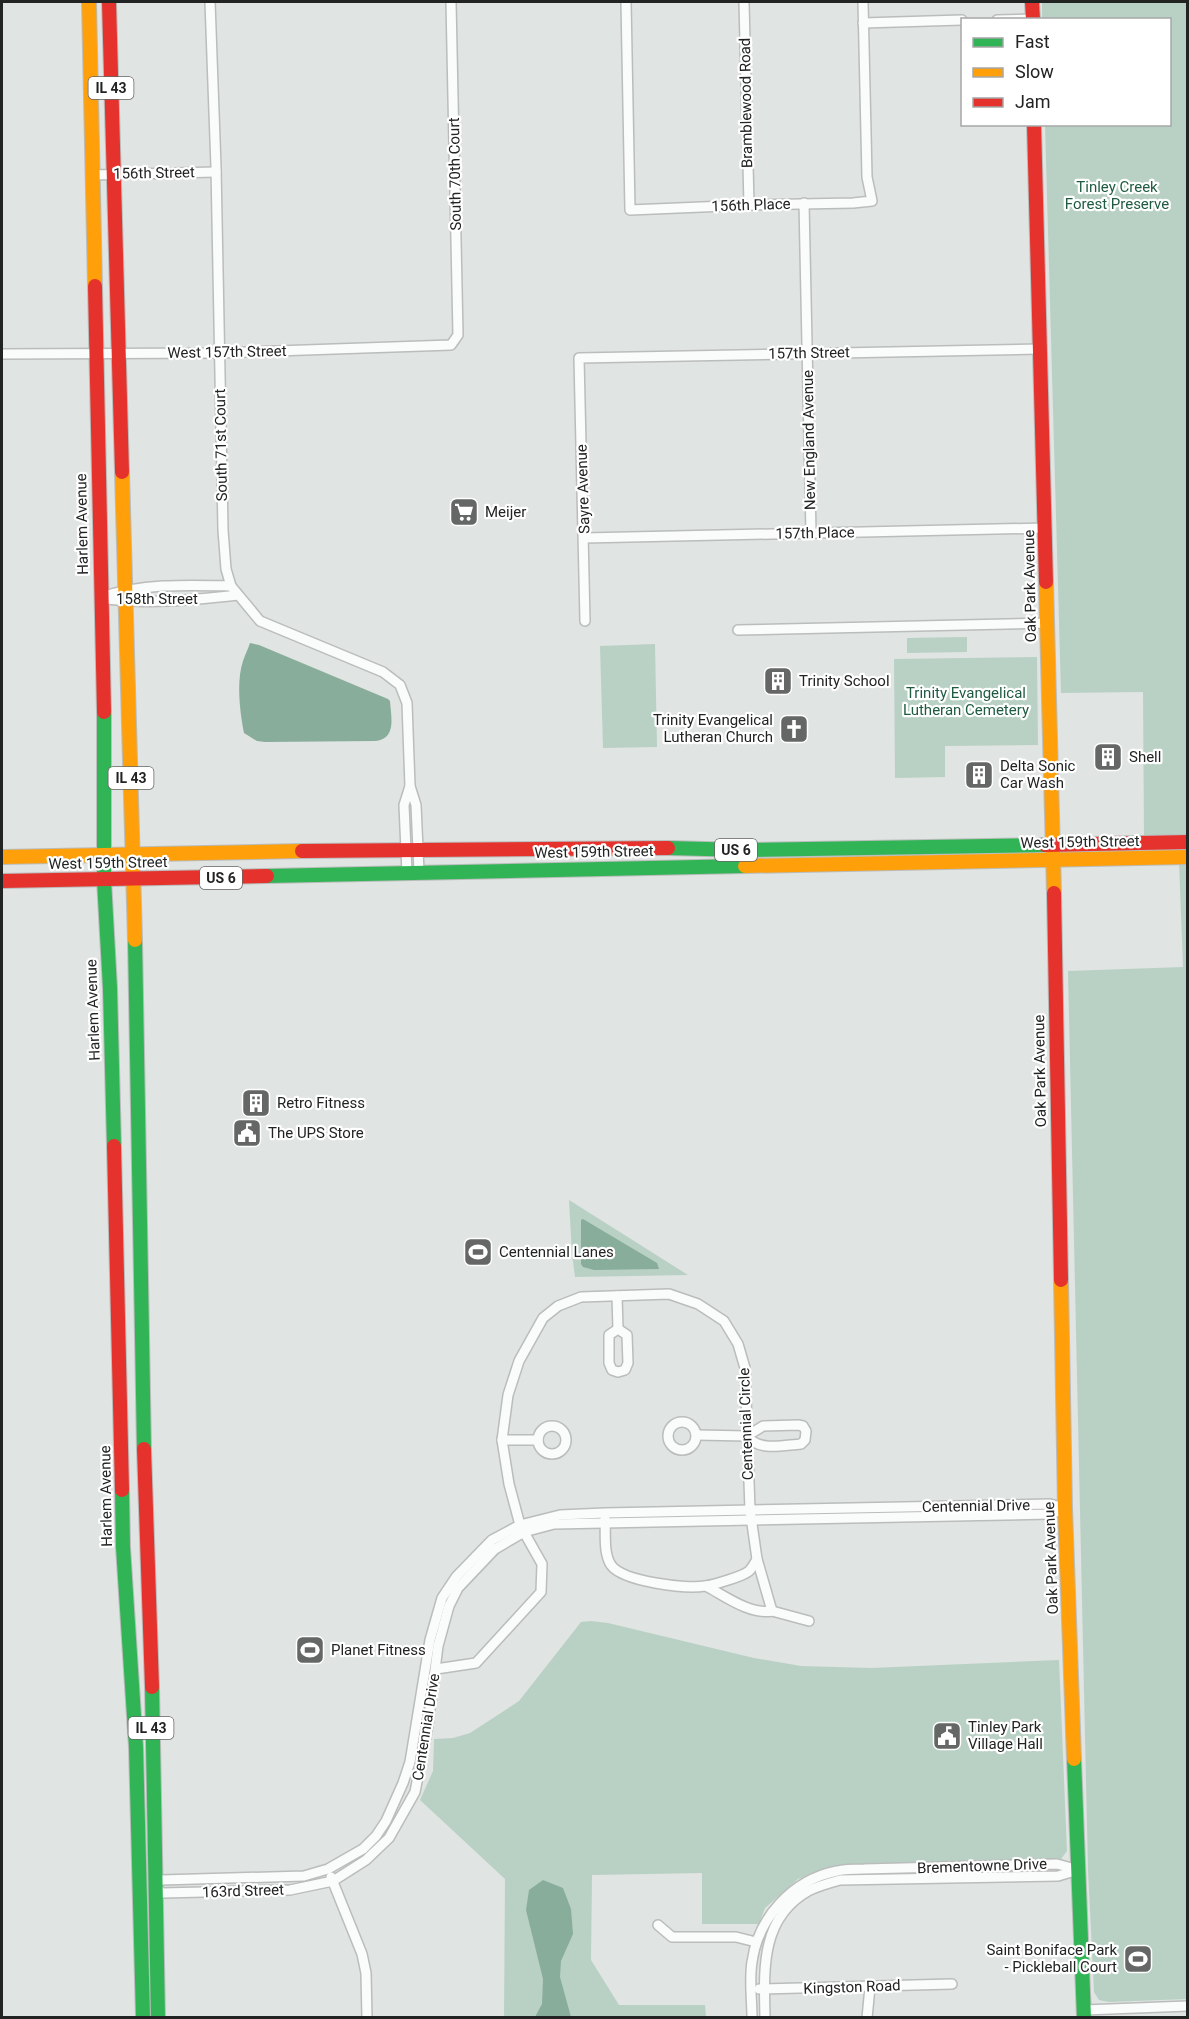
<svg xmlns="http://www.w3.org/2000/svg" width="1189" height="2019" viewBox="0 0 1189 2019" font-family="Roboto,sans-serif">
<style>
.green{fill:#b9d1c4}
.water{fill:#89ad9b}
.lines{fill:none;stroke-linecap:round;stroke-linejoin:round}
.street-casing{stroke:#babdbb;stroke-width:12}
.fast-casing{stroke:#babdbb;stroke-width:16}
.slow-casing{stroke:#babdbb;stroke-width:16}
.jam-casing{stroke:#babdbb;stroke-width:16}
.street{stroke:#fafbfb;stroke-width:9}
.fast{stroke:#30b455;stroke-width:14}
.slow{stroke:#ff9f0a;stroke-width:14}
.jam{stroke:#e5322d;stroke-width:14}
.labels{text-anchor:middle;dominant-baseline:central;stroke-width:4.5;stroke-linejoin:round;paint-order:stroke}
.shield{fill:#fff;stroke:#646664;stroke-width:1.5}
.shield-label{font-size:14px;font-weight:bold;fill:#212422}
.street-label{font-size:15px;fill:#212422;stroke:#fff}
.park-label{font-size:15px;fill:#1e5b41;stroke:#fff}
.poi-label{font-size:15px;fill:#212422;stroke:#fff;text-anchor:start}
</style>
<rect width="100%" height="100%" fill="#e0e4e2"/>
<g class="green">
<path d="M1042,2H1187V1999L1109,2002L1099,2000L1094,1992L1088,1870L1068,971L1183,967L1178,835L1144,836L1143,692L1061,693L1045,125L1170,124V20L1042,19Z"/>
<path d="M967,637V652L907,653V638Z"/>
<path d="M655,644L657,747L603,748L600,646Z"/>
<path d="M1037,657L1038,745L945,746V777L895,778L894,659Z"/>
<path d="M569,1200L688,1275L575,1277L572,1254Z"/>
<path d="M591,1621L608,1623L754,1658L801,1666L871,1668L1059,1660L1067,1851L1061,1859L838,1865L798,1879L765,1908L759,1924H702V1873L592,1875L591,1960L619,2005H705L706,2017H504L505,1879L420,1800L433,1771L434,1739L453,1738L470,1733L519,1701L581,1622Z"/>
</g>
<g class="water">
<path d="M250,643L259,645L388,699L390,701C391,717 397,739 375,741L265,742L257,741L244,733C240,712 236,682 243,661C245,655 248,649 250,643Z"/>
<path d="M583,1219L657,1263L659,1269L594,1270L583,1267L581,1264V1220Z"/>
<path d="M543,1880L563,1888L571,1909L573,1934L561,1961L560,1977L571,2017H535L542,2004L543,1979L526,1910L529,1890Z"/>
</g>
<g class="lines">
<g class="street-casing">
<g id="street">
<path d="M210,2L216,167L223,530L226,569L231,586L260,621L383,672L400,685L407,703L410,786L416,805L419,872"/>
<path d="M626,2L630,210L749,205L853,203L872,201L867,177L863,2"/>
<path d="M744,2L749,205"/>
<path d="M997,20L1033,19"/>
<path d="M863,23L962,20"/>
<path d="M92,175L216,172"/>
<path d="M804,203L811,533"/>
<path d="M2,354L220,353L451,345L458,335L451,2"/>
<path d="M584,538L1045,528"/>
<path d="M102,597C143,583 189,585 231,586"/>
<path d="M100,598C146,605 192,600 238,595"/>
<path d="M585,621L579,358L1040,349"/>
<path d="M738,630L1047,623"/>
<path d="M407,873L404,805L410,786"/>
<path d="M617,1296L618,1329"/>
<path d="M618,1329L627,1335L628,1363L625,1370L618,1372L612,1370L609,1363V1335Z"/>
<circle cx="682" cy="1436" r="14"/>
<path d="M798,1425L803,1426L806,1431L805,1440L801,1444C784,1445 759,1452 747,1436L763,1426Z"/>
<circle cx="552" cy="1440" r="14"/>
<path d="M697,1435L747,1436"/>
<path d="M502,1440H538"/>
<path d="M706,1586C725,1596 750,1615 772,1611L757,1559"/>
<path d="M772,1611L809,1621"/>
<path d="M436,1669L476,1663L541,1592L542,1564L520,1525L509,1484L502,1440L508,1395L519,1361L543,1318L558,1306L581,1297L669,1294L698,1304L724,1321L738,1344L745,1368L750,1510L757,1559C755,1563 752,1568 749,1571C744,1576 713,1585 705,1586C686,1589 623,1582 611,1565C603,1553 606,1533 605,1519"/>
<path d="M331,1877L362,1954L366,1973L367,2018"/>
<path d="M154,1886L161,1880L304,1876L328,1869L363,1849L376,1836L386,1821L403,1783L410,1762L430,1640L442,1598L456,1577L492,1540L520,1525L560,1515L605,1513L1050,1504L1065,1508"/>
<path d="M155,1886L162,1893L290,1890L333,1881L366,1860L389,1838L415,1792L428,1725L438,1646L449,1606L458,1588L495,1549L524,1532L554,1524L1051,1514L1065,1508"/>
<path d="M658,1925L672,1937H736L756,1942"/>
<path d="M759,1989L952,1984"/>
<path d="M1084,2010L1188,2006"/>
<path d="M752,2018C752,2000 749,1980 752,1962C758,1918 792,1880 837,1871C845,1869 855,1869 864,1869L1057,1864L1079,1870"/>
<path d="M765,2018C764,1971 760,1918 808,1891C818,1886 829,1883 840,1880L1058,1876L1078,1870"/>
<path d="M867,2018L870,1987"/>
</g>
</g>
<g class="fast-casing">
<g id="fast">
<path d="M104,712V880L110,988L114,1146"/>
<path d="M668,848L744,850L1045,845"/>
<path d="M267,876L745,866"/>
<path d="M135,940L144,1449"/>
<path d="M122,1490L123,1547L136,1747L143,2018"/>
<path d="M152,1687L158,2018"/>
<path d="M1074,1759L1084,2018"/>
</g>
</g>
<g class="slow-casing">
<g id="slow">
<path d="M89,2L95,286"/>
<path d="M122,472L135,940"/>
<path d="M1046,582L1054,893"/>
<path d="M2,857L302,851"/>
<path d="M745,866L1188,857"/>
<path d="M1061,1280L1065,1508L1074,1759"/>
</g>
</g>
<g class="jam-casing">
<g id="jam">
<path d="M109,2L122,472"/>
<path d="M1032,2L1033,20"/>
<path d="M1034,124L1046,582"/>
<path d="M95,286L104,712"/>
<path d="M1045,845L1188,842"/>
<path d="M302,851L668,848"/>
<path d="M2,881L267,876"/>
<path d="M1054,893L1061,1280"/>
<path d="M114,1146L122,1490"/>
<path d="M144,1449L152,1687"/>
</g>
</g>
<use href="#street" class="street"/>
<use href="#fast" class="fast"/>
<use href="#slow" class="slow"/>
<use href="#jam" class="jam"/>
</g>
<defs>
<g id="supermarket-square" transform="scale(1.5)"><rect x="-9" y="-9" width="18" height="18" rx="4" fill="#646765" stroke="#fff"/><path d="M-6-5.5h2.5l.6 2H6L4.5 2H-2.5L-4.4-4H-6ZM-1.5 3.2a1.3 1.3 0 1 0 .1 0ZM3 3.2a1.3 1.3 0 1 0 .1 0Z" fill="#fff"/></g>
<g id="building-square" transform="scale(1.5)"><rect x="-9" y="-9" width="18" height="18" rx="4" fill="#646765" stroke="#fff"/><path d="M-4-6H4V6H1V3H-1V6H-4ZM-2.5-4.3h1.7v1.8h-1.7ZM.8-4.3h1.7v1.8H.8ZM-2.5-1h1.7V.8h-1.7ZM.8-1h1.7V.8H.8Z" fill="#fff"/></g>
<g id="church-square" transform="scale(1.5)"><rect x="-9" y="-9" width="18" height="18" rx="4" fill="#646765" stroke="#fff"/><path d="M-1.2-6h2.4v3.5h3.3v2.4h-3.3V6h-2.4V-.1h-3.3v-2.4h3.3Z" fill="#fff"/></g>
<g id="civic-square" transform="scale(1.5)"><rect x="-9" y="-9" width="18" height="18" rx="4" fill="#646765" stroke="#fff"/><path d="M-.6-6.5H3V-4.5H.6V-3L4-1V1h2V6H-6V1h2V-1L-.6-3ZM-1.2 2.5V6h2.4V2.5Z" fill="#fff"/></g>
<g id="stadium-square" transform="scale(1.5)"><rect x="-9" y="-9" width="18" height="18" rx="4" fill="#646765" stroke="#fff"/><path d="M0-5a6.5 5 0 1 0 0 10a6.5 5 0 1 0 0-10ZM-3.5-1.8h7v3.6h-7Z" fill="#fff"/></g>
</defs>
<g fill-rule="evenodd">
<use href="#supermarket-square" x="464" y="512"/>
<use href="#building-square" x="778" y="681"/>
<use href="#church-square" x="794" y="729"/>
<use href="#building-square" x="1108" y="757"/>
<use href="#building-square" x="979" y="775"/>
<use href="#building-square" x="256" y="1103"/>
<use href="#civic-square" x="247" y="1133"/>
<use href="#stadium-square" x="478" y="1252"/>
<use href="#stadium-square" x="310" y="1650"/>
<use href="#civic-square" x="947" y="1736"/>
<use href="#stadium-square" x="1138" y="1959"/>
</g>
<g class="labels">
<g class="shield">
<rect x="88.5" y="77" width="45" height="22" rx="4.5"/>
<rect x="108.5" y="767" width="45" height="22" rx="4.5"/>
<rect x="715" y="839" width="42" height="22" rx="4.5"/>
<rect x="200" y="867" width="42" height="22" rx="4.5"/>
<rect x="128.5" y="1717" width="45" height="22" rx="4.5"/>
</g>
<g class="shield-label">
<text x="111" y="88">IL 43</text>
<text x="131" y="778">IL 43</text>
<text x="736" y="850">US 6</text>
<text x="221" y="878">US 6</text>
<text x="151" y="1728">IL 43</text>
</g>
<g class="street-label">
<text transform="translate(746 103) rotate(-91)">Bramblewood Road</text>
<text transform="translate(154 173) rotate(-1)">156th Street</text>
<text transform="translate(455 174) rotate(-91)">South 70th Court</text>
<text transform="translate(751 205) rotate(-2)">156th Place</text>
<text transform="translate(227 352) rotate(-1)">West 157th Street</text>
<text transform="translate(809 353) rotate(-1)">157th Street</text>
<text transform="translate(809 440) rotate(-91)">New England Avenue</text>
<text transform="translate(221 445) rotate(-91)">South 71st Court</text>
<text transform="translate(583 489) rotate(-92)">Sayre Avenue</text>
<text transform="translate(82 524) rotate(-91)">Harlem Avenue</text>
<text transform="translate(815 533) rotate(-1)">157th Place</text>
<text transform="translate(1030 586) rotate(-91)">Oak Park Avenue</text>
<text x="157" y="599">158th Street</text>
<text transform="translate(1080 842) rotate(-1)">West 159th Street</text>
<text transform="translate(594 852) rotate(-1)">West 159th Street</text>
<text transform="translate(108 863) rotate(-1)">West 159th Street</text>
<text transform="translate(93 1010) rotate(-92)">Harlem Avenue</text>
<text transform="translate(1040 1071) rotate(-91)">Oak Park Avenue</text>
<text transform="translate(746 1424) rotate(-92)">Centennial Circle</text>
<text transform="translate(106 1496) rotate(-91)">Harlem Avenue</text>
<text transform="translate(976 1506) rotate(-1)">Centennial Drive</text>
<text transform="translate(1051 1558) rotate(-92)">Oak Park Avenue</text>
<text transform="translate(426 1727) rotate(-81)">Centennial Drive</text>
<text transform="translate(982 1866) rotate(-2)">Brementowne Drive</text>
<text transform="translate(243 1891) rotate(-2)">163rd Street</text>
<text transform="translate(852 1987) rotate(-2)">Kingston Road</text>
</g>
<g class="park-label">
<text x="1117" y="187">Tinley Creek<tspan x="1117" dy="17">Forest Preserve</tspan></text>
<text x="966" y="693">Trinity Evangelical<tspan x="966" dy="17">Lutheran Cemetery</tspan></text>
</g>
<g class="poi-label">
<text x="485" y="512">Meijer</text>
<text x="799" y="681">Trinity School</text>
<text x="773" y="720" text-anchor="end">Trinity Evangelical<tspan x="773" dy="17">Lutheran Church</tspan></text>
<text x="1129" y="757">Shell</text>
<text x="1000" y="766">Delta Sonic<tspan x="1000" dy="17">Car Wash</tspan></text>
<text x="277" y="1103">Retro Fitness</text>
<text x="268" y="1133">The UPS Store</text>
<text x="499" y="1252">Centennial Lanes</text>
<text x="331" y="1650">Planet Fitness</text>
<text x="968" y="1727">Tinley Park<tspan x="968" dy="17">Village Hall</tspan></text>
<text x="1117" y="1950" text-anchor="end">Saint Boniface Park<tspan x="1117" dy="17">- Pickleball Court</tspan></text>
</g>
</g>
<rect width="1189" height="2019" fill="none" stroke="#212422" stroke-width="6"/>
<rect x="961" y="18" width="210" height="108" fill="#ffffff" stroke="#a6a7a7" stroke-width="1.5"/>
<rect x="973" y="38" width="30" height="9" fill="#30b455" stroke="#a6a7a7" stroke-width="1.5"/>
<text x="1015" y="48" font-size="18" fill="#212422">Fast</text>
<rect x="973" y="68" width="30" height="9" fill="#ff9f0a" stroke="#a6a7a7" stroke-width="1.5"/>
<text x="1015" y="78" font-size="18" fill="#212422">Slow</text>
<rect x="973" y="98" width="30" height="9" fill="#e5322d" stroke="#a6a7a7" stroke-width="1.5"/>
<text x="1015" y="108" font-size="18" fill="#212422">Jam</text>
</svg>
